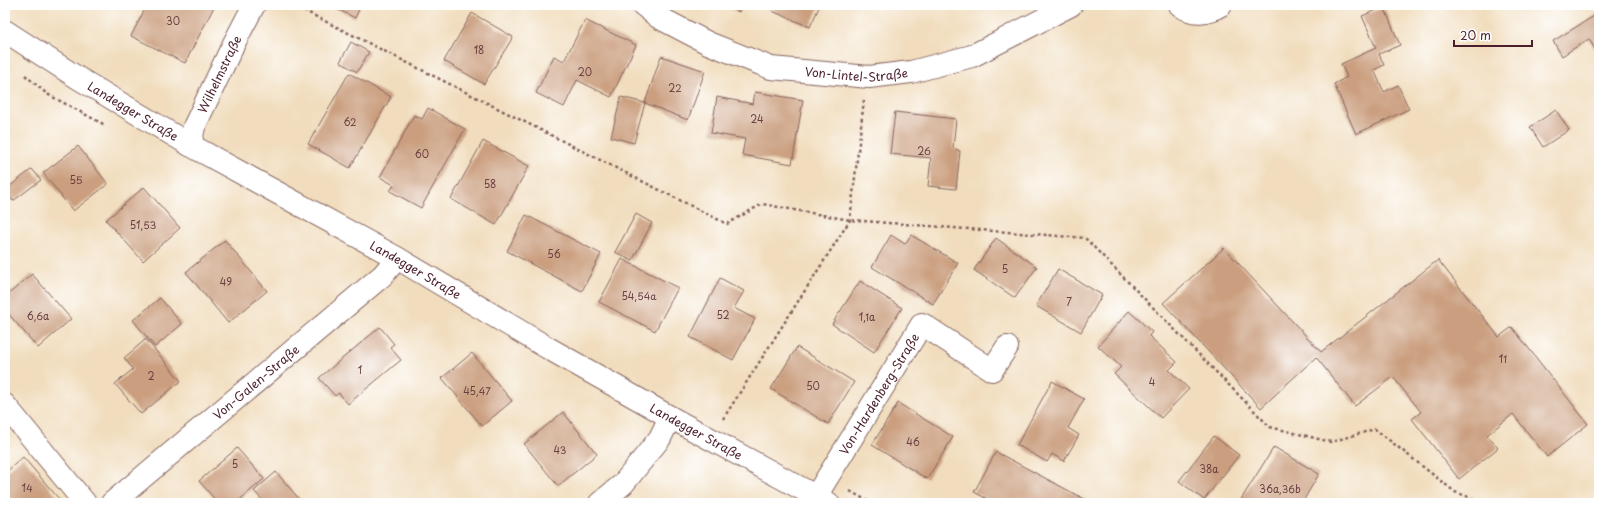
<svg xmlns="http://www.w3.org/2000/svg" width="1604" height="508" viewBox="0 0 1604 508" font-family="'Playpen Sans',sans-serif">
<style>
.building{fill:#ca9e7e}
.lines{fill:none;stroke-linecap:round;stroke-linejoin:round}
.minor-casing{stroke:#84625e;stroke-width:24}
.secondary-casing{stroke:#84625e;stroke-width:24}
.path{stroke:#84625e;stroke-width:2.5;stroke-dasharray:3 3;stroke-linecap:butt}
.minor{stroke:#fff;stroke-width:22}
.secondary{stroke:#fff;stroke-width:22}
.labels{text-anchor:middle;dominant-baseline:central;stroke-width:4;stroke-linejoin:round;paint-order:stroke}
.number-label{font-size:10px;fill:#6a3f40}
.street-label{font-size:12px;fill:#4a1f2b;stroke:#fff}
</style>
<rect width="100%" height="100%" fill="#fff"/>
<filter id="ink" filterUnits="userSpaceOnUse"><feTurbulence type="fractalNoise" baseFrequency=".025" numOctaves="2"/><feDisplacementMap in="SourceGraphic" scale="8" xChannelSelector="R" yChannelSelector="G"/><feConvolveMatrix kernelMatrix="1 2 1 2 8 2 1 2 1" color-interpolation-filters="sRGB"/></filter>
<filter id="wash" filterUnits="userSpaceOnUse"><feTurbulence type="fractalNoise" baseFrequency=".012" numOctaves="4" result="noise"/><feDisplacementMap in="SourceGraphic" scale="16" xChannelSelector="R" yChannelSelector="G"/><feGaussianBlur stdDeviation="0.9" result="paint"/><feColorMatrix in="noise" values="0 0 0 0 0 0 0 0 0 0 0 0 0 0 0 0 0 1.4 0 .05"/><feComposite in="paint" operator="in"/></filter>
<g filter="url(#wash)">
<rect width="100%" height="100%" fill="#f1ddbd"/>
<g id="blocks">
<g class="building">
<path d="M147,5H215L185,63L131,36Z"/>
<path d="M329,5H361L355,18Z"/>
<path d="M722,5H742L739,12Z"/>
<path d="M775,5H820L810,27L772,11Z"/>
<path d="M1384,7L1400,45L1379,54L1384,65L1374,70L1384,92L1398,85L1409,109L1356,134L1334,84L1347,77L1341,64L1376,48L1362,16Z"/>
<path d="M472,13L513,37L484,84L444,61Z"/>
<path d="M1599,13V56L1589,39L1562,56L1553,41Z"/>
<path d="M585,20L636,45L611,97L577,80L564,107L536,93L554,56L564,61Z"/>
<path d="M351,42L369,52L357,72L340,62Z"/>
<path d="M661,56L705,71L688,120L645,103Z"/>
<path d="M349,73L391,97L350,168L308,144Z"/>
<path d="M755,92L803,100L792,164L742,155L745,139L711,133L717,97L753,104Z"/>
<path d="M621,97L645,103L634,143L611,137Z"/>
<path d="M428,108L465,129L421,208L390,191L394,185L380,177L414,115L422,119Z"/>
<path d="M1556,110L1569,130L1543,147L1530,127Z"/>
<path d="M895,112L956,119L953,148L960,151L956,189L928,186L931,158L890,154Z"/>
<path d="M483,141L529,166L496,225L451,199Z"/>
<path d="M78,146L108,184L73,211L43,173Z"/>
<path d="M32,169L41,180L13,201L5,190Z"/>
<path d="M144,187L180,228L143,261L106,220Z"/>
<path d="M636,214L652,223L632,261L615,252Z"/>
<path d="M526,215L601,254L582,291L507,251Z"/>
<path d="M891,235L905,244L911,235L958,263L933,304L872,267Z"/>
<path d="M996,238L1037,267L1015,298L974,270Z"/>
<path d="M225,240L267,291L228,323L186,272Z"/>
<path d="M1224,248L1321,352L1438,260L1499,337L1512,327L1588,424L1547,457L1513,414L1487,435L1498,448L1459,479L1412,419L1421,412L1393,377L1355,406L1316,357L1261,408L1163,303Z"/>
<path d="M622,259L678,288L655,331L599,302Z"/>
<path d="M1058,269L1102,295L1081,332L1036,306Z"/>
<path d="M32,274L71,319L38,348L5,310V297Z"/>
<path d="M720,278L744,291L734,308L755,319L733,360L690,337Z"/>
<path d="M860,281L902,308L874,352L832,324Z"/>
<path d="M160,298L182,324L155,347L133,320Z"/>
<path d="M1129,311L1152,332L1149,336L1177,362L1169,370L1189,389L1161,418L1114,374L1121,367L1098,346Z"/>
<path d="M380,327L394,344L390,347L401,360L348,404L339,393L335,396L319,378Z"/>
<path d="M146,339L181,381L141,414L115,384L133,369L124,358Z"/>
<path d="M797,347L854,382L828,424L771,389Z"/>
<path d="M472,353L512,401L482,426L442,378Z"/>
<path d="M1052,381L1084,399L1068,428L1079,435L1064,461L1052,454L1047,462L1017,445Z"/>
<path d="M898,403L953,437L927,479L872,445Z"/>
<path d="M563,412L597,454L558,486L524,444Z"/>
<path d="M1214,436L1239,455L1204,500L1179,481Z"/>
<path d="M1274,447L1319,474L1302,503H1243L1240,501Z"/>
<path d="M237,448L264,479L236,503H218L199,481Z"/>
<path d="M996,452L1092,503H995L974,492Z"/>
<path d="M23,457L60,500L57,503H5V473Z"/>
<path d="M276,472L300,500L297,503H265L254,491Z"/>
</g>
</g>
</g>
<g filter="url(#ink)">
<use href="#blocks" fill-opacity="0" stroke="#84625e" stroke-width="1"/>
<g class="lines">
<g class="minor-casing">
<g id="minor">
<path id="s1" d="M643,5L658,17L708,43L771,68L869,77L911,72L972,56L1071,5"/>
<path d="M1180,5C1192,15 1208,13 1221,5"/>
<path id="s2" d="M190,145L194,127L232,47L254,5"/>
<path d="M5,405L85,503"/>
<path id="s3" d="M816,496L922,324L992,370L1007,347"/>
<path id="s4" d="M112,503L383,275L397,258"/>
<path d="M600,503L623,484L660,438L670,417"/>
</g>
</g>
<g class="secondary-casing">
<g id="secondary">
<path id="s5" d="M5,31L78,78L190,145L397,258L548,348L670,417L828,503"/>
</g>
</g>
<g class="path">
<path d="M293,5L727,224L762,204L850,220L1085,238L1270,427L1331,442L1375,429L1455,492L1486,503"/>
<path d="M25,75L47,94L105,125"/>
<path d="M723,419L850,220L864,100"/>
<path d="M850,491L871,503"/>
</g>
<use href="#minor" class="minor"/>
<use href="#secondary" class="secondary"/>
</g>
</g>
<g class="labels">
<g class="number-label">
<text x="173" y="20">30</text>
<text x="479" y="49">18</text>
<text x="585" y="71">20</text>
<text x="675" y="87">22</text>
<text x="757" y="118">24</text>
<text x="350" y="121">62</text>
<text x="924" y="150">26</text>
<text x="422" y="153">60</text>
<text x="76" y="179">55</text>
<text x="490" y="183">58</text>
<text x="143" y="224">51,53</text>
<text x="554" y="253">56</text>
<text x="1005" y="268">5</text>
<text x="226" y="281">49</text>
<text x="639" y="295">54,54a</text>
<text x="1069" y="301">7</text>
<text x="723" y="314">52</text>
<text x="38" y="315">6,6a</text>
<text x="867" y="316">1,1a</text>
<text x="1503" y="358">11</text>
<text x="360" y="369">1</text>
<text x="151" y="375">2</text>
<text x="1152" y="381">4</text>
<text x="813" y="385">50</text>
<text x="477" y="390">45,47</text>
<text x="913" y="441">46</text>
<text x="560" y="449">43</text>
<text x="235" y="463">5</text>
<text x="1209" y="468">38a</text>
<text x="27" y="487">14</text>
<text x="1280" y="488">36a,36b</text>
</g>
<g class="street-label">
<text stroke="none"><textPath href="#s1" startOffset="229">Von-Lintel-Straße</textPath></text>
<text stroke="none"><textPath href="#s2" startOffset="77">Wilhelmstraße</textPath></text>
<text stroke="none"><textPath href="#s5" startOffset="151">Landegger Straße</textPath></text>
<text stroke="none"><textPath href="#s5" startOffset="475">Landegger Straße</textPath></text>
<text stroke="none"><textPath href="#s4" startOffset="188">Von-Galen-Straße</textPath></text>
<text stroke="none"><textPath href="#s3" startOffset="120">Von-Hardenberg-Straße</textPath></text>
<text stroke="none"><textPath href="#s5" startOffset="799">Landegger Straße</textPath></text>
</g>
</g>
<rect width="1604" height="508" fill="none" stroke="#fff" stroke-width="20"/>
<path d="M1454 40v6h78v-6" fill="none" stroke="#4a1f2b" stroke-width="2"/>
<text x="1460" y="40" font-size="12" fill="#4a1f2b" stroke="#ffffff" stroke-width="3" paint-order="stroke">20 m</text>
</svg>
